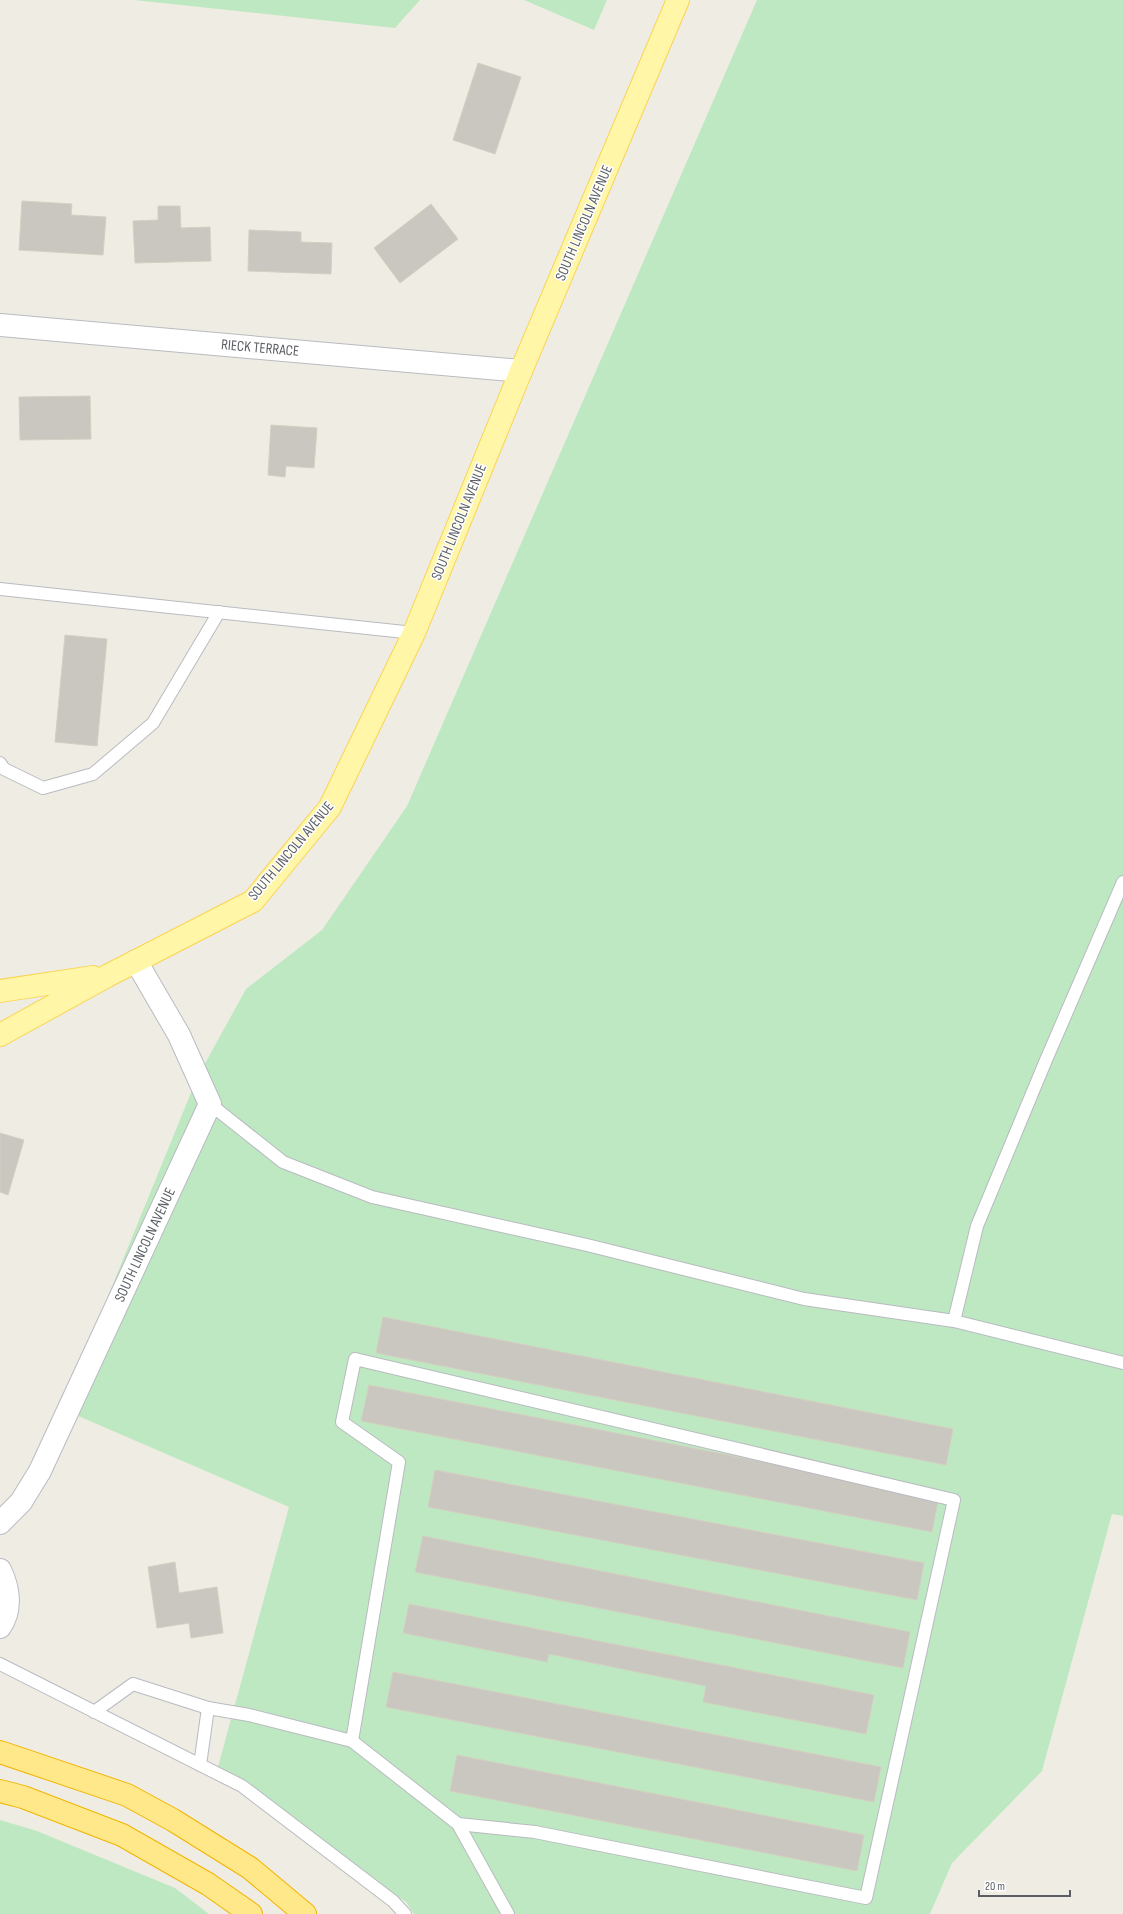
<svg xmlns="http://www.w3.org/2000/svg" width="1123" height="1914" viewBox="0 0 1123 1914" font-family="'Sofia Sans Condensed',sans-serif">
<style>
.green{fill:#bee8c1}
.building{fill:#cac7c0;stroke:#d4cfc1}
.lines{fill:none;stroke-linecap:round;stroke-linejoin:round}
.service-casing{stroke:#b8bbc0;stroke-width:14}
.minor-casing{stroke:#b8bbc0;stroke-width:24}
.primary-casing{stroke:#fad452;stroke-width:24}
.motorway-casing{stroke:#f2b400;stroke-width:24}
.service{stroke:#fff;stroke-width:12}
.minor{stroke:#fff;stroke-width:22}
.primary{stroke:#fff6a8;stroke-width:22}
.motorway{stroke:#ffe88a;stroke-width:22}
.labels{text-anchor:middle;dominant-baseline:central;stroke-width:3;stroke-linejoin:round;paint-order:stroke}
.street-label{font-size:15px;fill:#5b5f65;stroke:#fff}
</style>
<rect width="100%" height="100%" fill="#efede3"/>
<g class="green">
<path d="M134,0H420L395,28Z"/>
<path d="M524,0H607L594,30Z"/>
<path d="M757,0H1123V1516L1112,1514L1042,1771L952,1863L930,1914H414L406,1902L216,1774L289,1507L62,1409L197,1078L246,989L322,930L407,806Z"/>
<path d="M0,1820L37,1831L175,1888L209,1914H0Z"/>
</g>
<g class="building">
<path d="M478,63L521,77L495,154L453,140Z"/>
<path d="M22,201L72,204L71,215L106,217L103,255L19,250Z"/>
<path d="M431,204L458,239L400,283L374,248Z"/>
<path d="M158,206H180L181,228L210,227L211,261L135,263L133,221L158,220Z"/>
<path d="M249,230L301,232V242L332,243L331,274L248,271Z"/>
<path d="M90,396L91,439L20,440L19,397Z"/>
<path d="M271,425L317,428L314,468L286,466L285,477L268,475Z"/>
<path d="M65,635L107,639L97,746L55,742Z"/>
<path d="M0,1133L24,1140L8,1195L0,1192Z"/>
<path d="M383,1317L953,1429L946,1465L376,1353Z"/>
<path d="M369,1385L939,1496L932,1532L361,1421Z"/>
<path d="M435,1470L924,1563L917,1600L428,1507Z"/>
<path d="M423,1536L910,1632L903,1668L415,1572Z"/>
<path d="M175,1562L179,1593L217,1587L223,1633L191,1638L189,1623L157,1628L148,1567Z"/>
<path d="M409,1604L874,1695L866,1734L703,1702L706,1686L549,1654L547,1662L403,1633Z"/>
<path d="M393,1672L881,1767L874,1802L386,1707Z"/>
<path d="M457,1755L864,1835L857,1871L450,1791Z"/>
</g>
<g class="lines">
<g class="service-casing">
<g id="service">
<path d="M0,589L414,633"/>
<path d="M0,763L4,769L43,788L93,774L153,723L219,612"/>
<path d="M210,1104L283,1162L372,1197L587,1245L804,1299L954,1321L977,1226L1046,1060L1123,882"/>
<path d="M954,1321L1123,1363"/>
<path d="M0,1664L242,1786L393,1901L405,1914"/>
<path d="M94,1712L133,1684L208,1708L249,1715L352,1741L458,1824L508,1914"/>
<path d="M352,1741L399,1462L342,1422L355,1359L954,1500L866,1898L535,1832L458,1824"/>
<path d="M200,1765L208,1708"/>
</g>
</g>
<g class="minor-casing">
<g id="minor">
<path d="M0,325L521,371"/>
<path d="M0,1523L21,1502L40,1471L210,1104L179,1035L136,961"/>
<path d="M0,1570C9,1588 12,1610 0,1627"/>
</g>
</g>
<g class="primary-casing">
<g id="primary">
<path d="M0,991L93,977"/>
<path d="M0,1035L107,976L253,901L330,807L414,633L521,371L678,0"/>
</g>
</g>
<g class="motorway-casing">
<g id="motorway">
<path d="M0,1752L127,1795L173,1820L250,1868L305,1914"/>
<path d="M0,1791L23,1797L122,1835L208,1884L251,1914"/>
</g>
</g>
<use href="#service" class="service"/>
<use href="#minor" class="minor"/>
<use href="#primary" class="primary"/>
<use href="#motorway" class="motorway"/>
</g>
<g class="labels">
<g class="street-label">
<text transform="translate(584 223) rotate(-67)">SOUTH LINCOLN AVENUE</text>
<text transform="translate(260 348) rotate(5)">RIECK TERRACE</text>
<text transform="translate(459 522) rotate(-68)">SOUTH LINCOLN AVENUE</text>
<text transform="translate(291 851) rotate(-50)">SOUTH LINCOLN AVENUE</text>
<text transform="translate(145 1245) rotate(-65)">SOUTH LINCOLN AVENUE</text>
</g>
</g>
<path d="M979 1890v6h91v-6" fill="none" stroke="#5b5f65" stroke-width="2"/>
<text x="985" y="1890" font-size="12" fill="#5b5f65" stroke="#ffffff" stroke-width="3" paint-order="stroke">20 m</text>
</svg>
